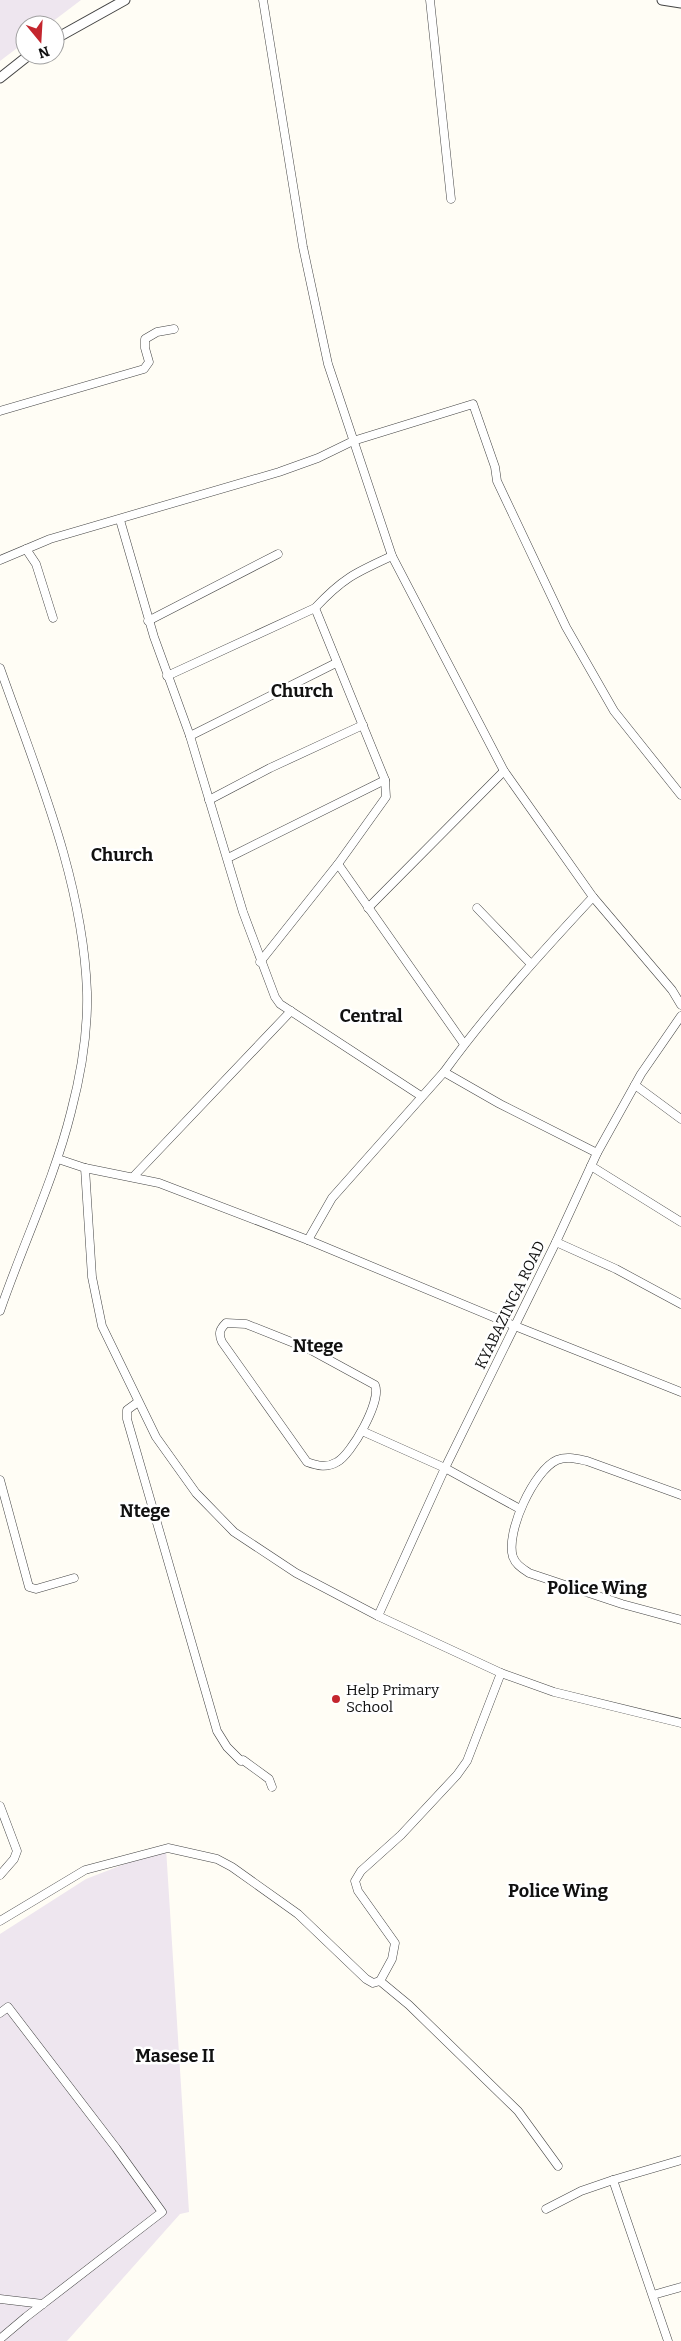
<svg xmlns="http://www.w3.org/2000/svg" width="681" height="2341" viewBox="0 0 681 2341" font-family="Bitter,serif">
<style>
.industrial{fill:#eee6ef}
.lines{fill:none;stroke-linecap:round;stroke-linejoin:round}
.minor-casing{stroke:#444;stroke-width:9}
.tertiary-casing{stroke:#444;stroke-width:11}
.minor{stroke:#fff;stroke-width:8}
.tertiary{stroke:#fff;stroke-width:9}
.poi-dot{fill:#c4262e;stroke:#fff;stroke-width:2}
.labels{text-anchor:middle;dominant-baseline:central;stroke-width:5;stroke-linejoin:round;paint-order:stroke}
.street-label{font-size:15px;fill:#111;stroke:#fff}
.poi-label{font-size:15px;fill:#111;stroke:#fff;text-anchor:start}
.quarter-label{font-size:18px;font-weight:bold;fill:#111;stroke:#fff}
</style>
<rect width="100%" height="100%" fill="#fffdf5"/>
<g class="industrial">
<path d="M0,0H81L48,25H25V42L0,61Z"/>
<path d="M166,1848L189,2212L180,2214L67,2341H0V1934L86,1879Z"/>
</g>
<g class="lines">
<g class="minor-casing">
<g id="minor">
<path d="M263,0L303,247L328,364L392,556L504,771L593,897L672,990L681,1005"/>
<path d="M430,0L451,199"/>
<path d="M0,411L144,369L149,362L145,348V339L157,332L174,329"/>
<path d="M120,520L154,637L190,736L243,912L275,997L280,1004L421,1096"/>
<path d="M26,549L36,564L53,618"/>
<path d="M0,560L50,539L279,472L318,458L353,441L473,404L495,467L497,481L566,627L614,711L681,795"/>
<path d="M148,621L278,554"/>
<path d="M0,668C37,773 83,880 87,992C88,1032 81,1074 71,1112C54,1180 23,1244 0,1311"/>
<path d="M167,676L315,608"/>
<path d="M190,736L336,663"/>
<path d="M209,800L270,768L363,725"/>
<path d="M228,858L385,780"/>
<path d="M338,864L464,1044"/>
<path d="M368,908L504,771"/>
<path d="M477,908L531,964"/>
<path d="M260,962L338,864L386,797L385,780L315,608C343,578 355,573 392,556"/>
<path d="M444,1072C489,1010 541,953 593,897"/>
<path d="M635,1085L681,1119"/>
<path d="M58,1159L85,1168L159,1183L308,1240L515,1326L681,1392"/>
<path d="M591,1166L681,1222"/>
<path d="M85,1168L92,1277L102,1326L156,1437L196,1493L234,1532L296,1573L378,1616L501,1673L554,1692L681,1723"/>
<path d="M133,1177L291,1011"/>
<path d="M308,1240L332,1198L444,1072L500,1104L597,1153"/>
<path d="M556,1242L616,1269L681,1304"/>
<path d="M226,1323L246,1324L309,1349L375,1385C382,1401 351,1455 337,1462C327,1468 318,1466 307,1462L222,1342C218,1333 220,1329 226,1323Z"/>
<path d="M138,1402L127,1410V1419L217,1731L227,1747L241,1761L243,1760L269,1779L272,1787"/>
<path d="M362,1431L445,1468L520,1509"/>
<path d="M0,1480L29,1587L36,1589L74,1578"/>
<path d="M681,1495L587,1461C577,1459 567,1456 557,1460C534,1470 505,1533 513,1557C516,1565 522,1568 529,1573L622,1604L681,1620"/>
<path d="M378,1616L445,1468L556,1242L597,1153L641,1074L681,1016"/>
<path d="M501,1673L467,1761L457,1775L401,1835L361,1871L355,1881L358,1891L395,1943L392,1959L380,1981L409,2005L518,2111L558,2166"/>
<path d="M0,1806L17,1851L14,1859L0,1875"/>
<path d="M0,1921L85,1870L168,1848L217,1859L232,1867L298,1914L366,1979L373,1983L380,1981"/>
<path d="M0,2013L8,2007L116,2148L162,2212L26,2317L0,2339"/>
<path d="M546,2209L581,2191L613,2180"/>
<path d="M653,2295L681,2287"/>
<path d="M0,2299L43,2304"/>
<path d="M668,2341L613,2180L681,2160"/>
</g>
</g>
<g class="tertiary-casing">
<g id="tertiary">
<path d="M662,0L681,3"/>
<path d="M55,39L125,0"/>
<path d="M0,78L29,55"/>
</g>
</g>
<use href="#minor" class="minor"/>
<use href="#tertiary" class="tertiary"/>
</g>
<circle class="poi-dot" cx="336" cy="1699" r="5"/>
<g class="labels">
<g class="street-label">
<text transform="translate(510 1305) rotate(-64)">KYABAZINGA ROAD</text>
</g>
<g class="poi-label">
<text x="346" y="1690">Help Primary<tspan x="346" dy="17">School</tspan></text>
</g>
<g class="quarter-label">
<text x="302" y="691">Church</text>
<text x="122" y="855">Church</text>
<text x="371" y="1016">Central</text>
<text x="318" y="1346">Ntege</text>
<text x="145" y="1511">Ntege</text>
<text x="597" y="1588">Police Wing</text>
<text x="558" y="1891">Police Wing</text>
<text x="175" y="2056">Masese II</text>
</g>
</g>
<g transform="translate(40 40) rotate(162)"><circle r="24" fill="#ffffff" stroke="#a0a0a0"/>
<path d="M0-4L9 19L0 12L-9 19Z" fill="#c4262e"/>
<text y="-8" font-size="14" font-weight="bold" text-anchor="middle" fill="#111111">N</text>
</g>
</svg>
